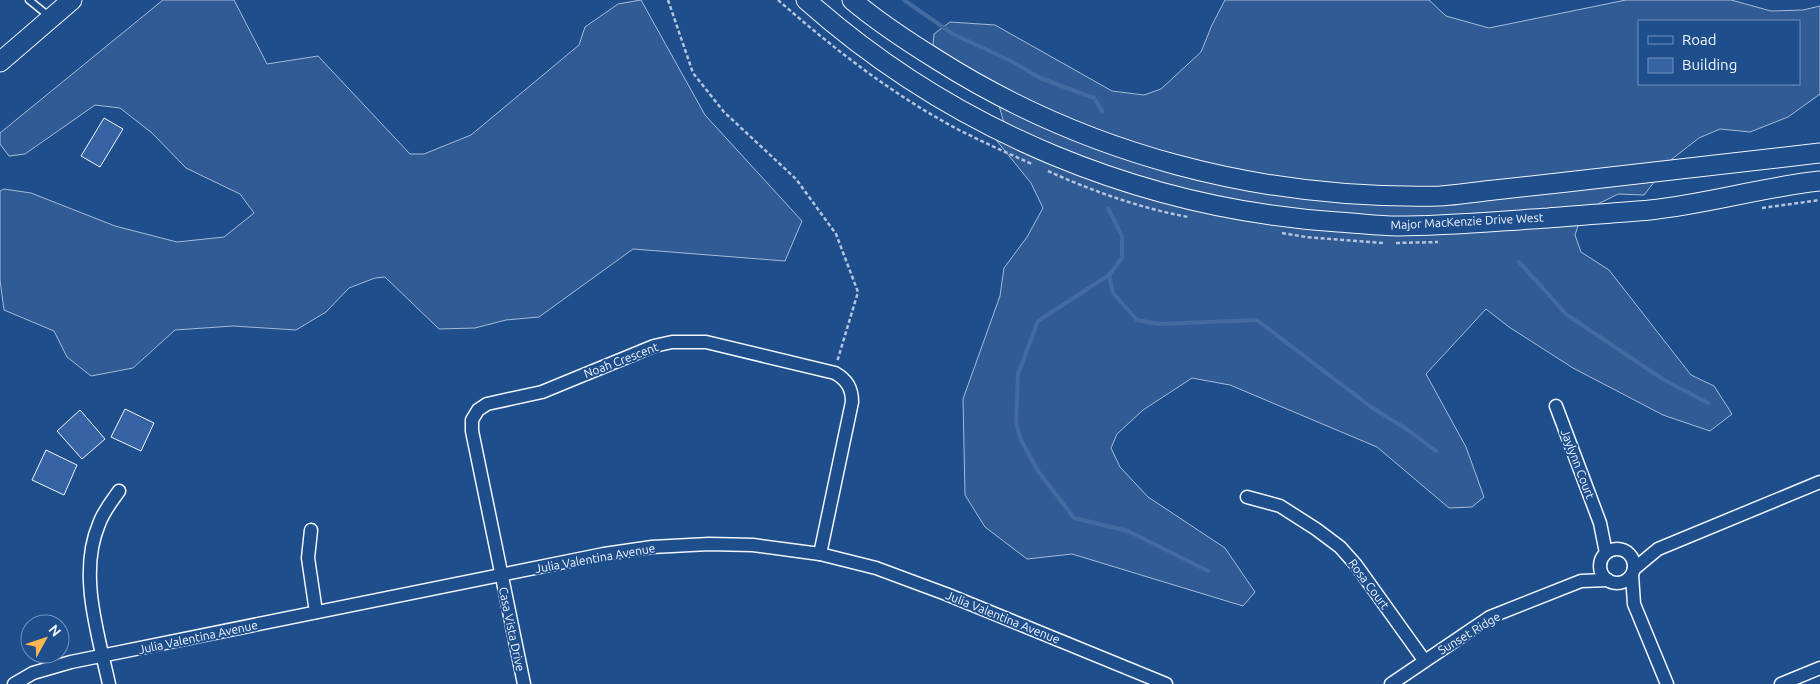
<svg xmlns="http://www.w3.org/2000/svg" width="1820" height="684" viewBox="0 0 1820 684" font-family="Ubuntu,sans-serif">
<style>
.built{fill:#305b95;stroke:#a8bbd7;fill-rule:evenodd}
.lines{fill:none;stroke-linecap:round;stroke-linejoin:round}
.stream{stroke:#446ba0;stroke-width:4}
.building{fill:#3563a3;stroke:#f2f6ff}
.lane-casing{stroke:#f2f6ff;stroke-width:9}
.street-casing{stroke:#f2f6ff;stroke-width:15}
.primary-casing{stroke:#f2f6ff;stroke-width:21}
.path{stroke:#b3c4dc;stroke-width:2.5;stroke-dasharray:4 2.5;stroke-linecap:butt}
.lane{stroke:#1f4e8c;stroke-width:6}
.street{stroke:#1f4e8c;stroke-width:12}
.primary{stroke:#1f4e8c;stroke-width:19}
.labels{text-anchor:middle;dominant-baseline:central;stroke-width:4;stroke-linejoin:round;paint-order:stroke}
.street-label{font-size:12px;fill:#f2f6ff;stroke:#1f4e8c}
</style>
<rect width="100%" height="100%" fill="#1f4e8c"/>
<g class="built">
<path d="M163,0H234L267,64L318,56L410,154H424L471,135L579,45L585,27L618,4L641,0L705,115L802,221L785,261L633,249L539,317L506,320L475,328L439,329L385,277L375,278L349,288L326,312L296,330L233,326L175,330L133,368L91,376L67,357L54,331L4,310L0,280V191L4,189L31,193L115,226L177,242L224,237L254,213L240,194L186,168L152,133L120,108L95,105L25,154L9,156L0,144V133Z"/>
<path d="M1225,0H1429L1446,16L1489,28L1626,0H1731L1771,11L1803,10L1820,6V94L1788,117L1750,132L1720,129L1699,138L1672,159L1644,195L1618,194L1588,209L1581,217L1575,235L1581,252L1609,270L1691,375L1714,386L1732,414L1710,431L1663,415L1573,368L1509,327L1486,309L1426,374L1466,447L1484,497L1472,507L1449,508L1377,447L1230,385L1192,378L1143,410L1117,434L1111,448L1120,467L1148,497L1225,548L1255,592L1243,606L1072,554L1027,559L985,527L965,495L963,399L1000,296L1004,268L1027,237L1043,208L1031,183L997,141L1004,123L998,102L975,74L933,45L934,34L950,22L995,25L1112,91L1144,95L1161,89L1201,52L1212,25ZM1639,21H1799V84H1639Z"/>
</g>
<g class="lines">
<g class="stream">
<path d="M904,0L953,34L1013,62L1040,78L1094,98L1102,111"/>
<path d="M1108,208L1122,236V258L1109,275L1038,321L1018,374L1016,423L1021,440L1038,471L1074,518L1128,531L1208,571"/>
<path d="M1519,262L1567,315L1664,380L1708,403"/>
<path d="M1109,275L1113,293L1137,320L1159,324L1257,320L1371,407L1408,430L1436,451"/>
</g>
</g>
<g class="building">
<path d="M104,118L123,129L100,167L81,156Z"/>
<path d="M125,409L154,423L141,451L111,437Z"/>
<path d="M80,410L105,439L82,459L57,431Z"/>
<path d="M46,450L77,465L64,495L32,480Z"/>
</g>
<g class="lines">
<g class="lane-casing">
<path id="lane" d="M29,0L50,17"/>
</g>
<g class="street-casing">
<g id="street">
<path d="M1556,406L1600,523L1606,553"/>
<path d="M1247,497L1280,506L1316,529L1340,547L1356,565L1424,660"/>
<path d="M311,530L308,558L316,612"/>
<circle cx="1617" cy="566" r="17"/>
<path d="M1634,569L1658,549L1820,482"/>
<path d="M1632,575L1634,604L1667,684"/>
<path d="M14,684L33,673L71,662L604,554L652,547L709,544L753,545L820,554L876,568L946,594L1166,684"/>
<path d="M109,684C98,634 78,573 99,524C103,512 112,501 119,491"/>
<path d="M524,684L472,431V420L478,410L487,404L542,392L654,346L672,342H706L835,373C847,380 852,388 852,402L820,554"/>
<path d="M1391,684L1490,617L1581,581L1608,580"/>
<path d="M1781,684L1820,668"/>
</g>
</g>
<g class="primary-casing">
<g id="primary">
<path d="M806,0C953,131 1142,209 1338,222C1358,223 1378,226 1397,226C1448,226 1498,221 1548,218C1582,215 1616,213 1650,210C1707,204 1763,187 1820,181"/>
<path d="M852,0C878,22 907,41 936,59C1087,155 1261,200 1440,196C1455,195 1470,193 1485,191C1512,188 1539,185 1567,182C1651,172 1736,163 1820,153"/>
<path d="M0,62L72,0"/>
</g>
</g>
<g class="path">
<path d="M668,0L693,73L724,112L796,179L836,234L858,292L837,362"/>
<path d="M778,0C834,49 893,95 959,130C983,142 1007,153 1032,164"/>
<path d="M1048,171C1092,191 1140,208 1188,217"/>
<path d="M1762,208L1820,200"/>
<path d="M1282,233L1306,237L1383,243"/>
<path d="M1396,243L1438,242"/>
</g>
<use href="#lane" class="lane"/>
<use href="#street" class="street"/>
<use href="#primary" class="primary"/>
</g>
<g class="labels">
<g class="street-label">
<text transform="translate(1467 221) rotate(-3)">Major MacKenzie Drive West</text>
<text transform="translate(621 360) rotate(-21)">Noah Crescent</text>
<text transform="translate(1578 464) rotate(69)">Jaylynn Court</text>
<text transform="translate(595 558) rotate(-10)">Julia Valentina Avenue</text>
<text transform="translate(1369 584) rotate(53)">Rosa Court</text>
<text transform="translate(1003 617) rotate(22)">Julia Valentina Avenue</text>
<text transform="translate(512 629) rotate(78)">Casa Vista Drive</text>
<text transform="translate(1469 633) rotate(-31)">Sunset Ridge</text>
<text transform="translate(198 637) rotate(-12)">Julia Valentina Avenue</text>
</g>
</g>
<rect x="1638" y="20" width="162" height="65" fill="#1f4e8c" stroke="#7391ba"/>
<rect x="1648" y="36" width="25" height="8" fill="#1f4e8c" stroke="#7391ba"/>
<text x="1682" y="45" font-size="15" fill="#f2f6ff">Road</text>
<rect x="1648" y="58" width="25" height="15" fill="#3563a3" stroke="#7391ba"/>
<text x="1682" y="70" font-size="15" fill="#f2f6ff">Building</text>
<g transform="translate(45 639) rotate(50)"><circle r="24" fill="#1f4e8c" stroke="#7391ba"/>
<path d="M0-4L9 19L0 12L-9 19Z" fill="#ffb74d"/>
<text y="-8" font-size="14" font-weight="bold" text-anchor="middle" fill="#f2f6ff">N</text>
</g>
</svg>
